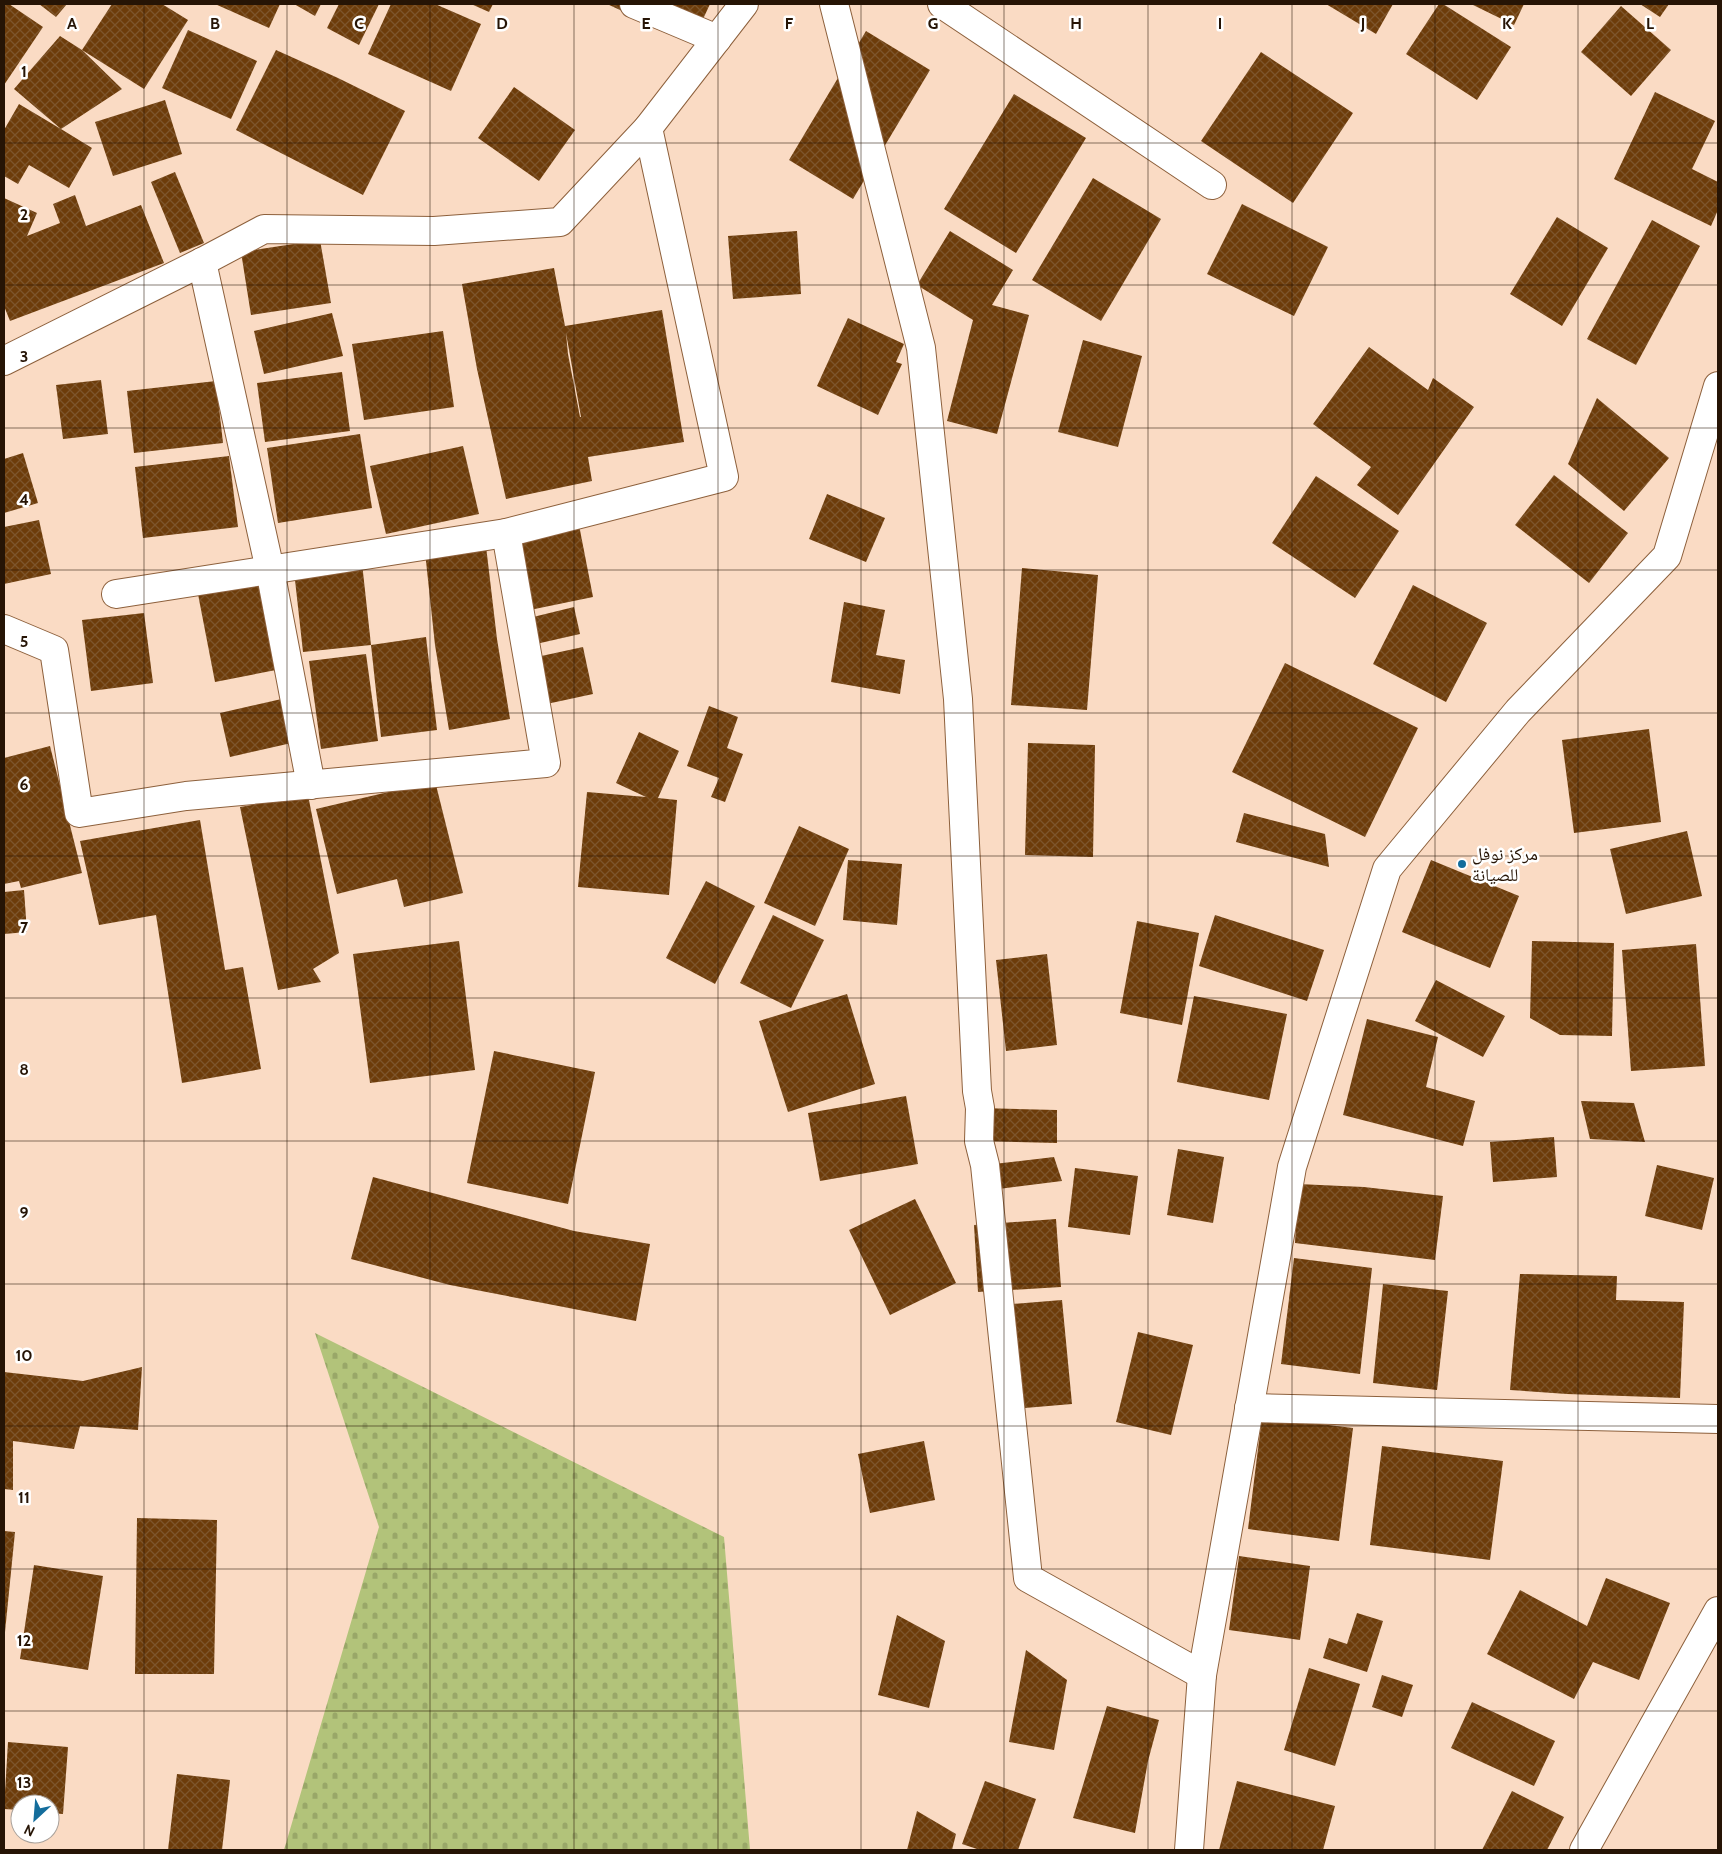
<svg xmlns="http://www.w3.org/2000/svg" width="1722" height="1854" viewBox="0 0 1722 1854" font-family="Cabin,'Noto Naskh Arabic',sans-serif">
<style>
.cemetery{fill:url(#cemetery-stones)}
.building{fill:url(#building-cross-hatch);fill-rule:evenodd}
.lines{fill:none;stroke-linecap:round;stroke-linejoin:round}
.street-casing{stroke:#8d603c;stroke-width:30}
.street{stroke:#fff;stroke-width:28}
.grid{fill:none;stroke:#261405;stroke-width:1;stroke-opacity:0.55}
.poi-dot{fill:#146d9c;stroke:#fff;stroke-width:2}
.labels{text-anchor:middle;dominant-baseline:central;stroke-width:5;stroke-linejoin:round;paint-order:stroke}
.poi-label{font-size:18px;fill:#261405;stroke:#fff;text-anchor:start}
.grid-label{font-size:16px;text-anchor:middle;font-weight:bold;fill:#261405;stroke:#fff;stroke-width:5;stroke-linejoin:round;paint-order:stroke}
</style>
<defs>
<pattern id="cemetery-stones" width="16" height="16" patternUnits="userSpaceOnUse" patternTransform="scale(1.25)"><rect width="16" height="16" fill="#b2c37a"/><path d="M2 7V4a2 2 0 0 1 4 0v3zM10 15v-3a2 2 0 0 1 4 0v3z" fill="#99a768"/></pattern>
<pattern id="building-cross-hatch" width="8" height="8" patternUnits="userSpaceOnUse" patternTransform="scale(1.25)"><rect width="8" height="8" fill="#6d3c0a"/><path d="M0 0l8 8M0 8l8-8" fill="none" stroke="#7d552c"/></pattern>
</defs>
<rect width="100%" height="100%" fill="#fadbc4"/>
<path class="cemetery" d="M315,1333L724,1537L750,1850H284L379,1527Z"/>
<g class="building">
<path d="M4,4H9L43,27L4,85Z"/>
<path d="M39,4H67L56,17Z"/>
<path d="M112,4H162L188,20L144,89L82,50Z"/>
<path d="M215,4H280L269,28Z"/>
<path d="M294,4H321L315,16Z"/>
<path d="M339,4H379L359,45L327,28Z"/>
<path d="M391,4H435L481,24L451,91L368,54Z"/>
<path d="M471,4H493L489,12Z"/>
<path d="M607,4H710L692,43Z"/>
<path d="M1326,4H1393L1376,34Z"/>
<path d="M1439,4H1443L1511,47L1477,100L1406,54Z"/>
<path d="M1471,4H1524L1514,25Z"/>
<path d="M1640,4H1669L1660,17Z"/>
<path d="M1621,6L1671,50L1631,96L1581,52Z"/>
<path d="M188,30L257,61L231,119L162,88Z"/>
<path d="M866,31L930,70L853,199L789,160Z"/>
<path d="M60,36L82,50L122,89L61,129L92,148L69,188L29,165L18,184L4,176V130L19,104L61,129L14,89Z"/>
<path d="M276,50L338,78L405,111L363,195L236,130Z"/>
<path d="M1261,52L1353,113L1293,203L1201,141Z"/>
<path d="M514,87L575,130L539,181L478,138Z"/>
<path d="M1655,92L1715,121L1692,169L1718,182V210L1711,226L1614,179Z"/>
<path d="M1014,94L1086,138L1016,253L944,209Z"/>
<path d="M165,100L182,154L113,176L95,122Z"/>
<path d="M175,172L204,243L180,253L151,182Z"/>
<path d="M1093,178L1161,219L1101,321L1032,280Z"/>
<path d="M75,195L86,226L141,205L164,263L10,321L4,306V198L37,213L27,236L60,223L53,204Z"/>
<path d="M1242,204L1328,247L1294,316L1207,274Z"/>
<path d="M1557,217L1608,248L1562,326L1510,294Z"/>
<path d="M1652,220L1700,246L1636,365L1587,339Z"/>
<path d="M797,231L801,294L733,299L728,236Z"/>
<path d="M950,231L1013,270L992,305L1029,315L997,434L947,421L973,320L917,285Z"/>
<path d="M320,240L331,303L251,315L241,252Z"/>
<path d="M554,268L565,326L662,310L684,442L588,457L592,481L506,499L477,369L462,284ZM566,333L581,417H580L568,354Z"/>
<path d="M332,313L343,356L264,374L254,331Z"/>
<path d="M848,318L904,344L896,362L902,364L878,415L817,386Z"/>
<path d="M443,331L454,407L364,420L352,344Z"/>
<path d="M1083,340L1142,356L1118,447L1058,432Z"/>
<path d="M1369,347L1428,390L1433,378L1474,407L1398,515L1357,485L1371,467L1313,424Z"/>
<path d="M342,372L350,431L265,442L257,383Z"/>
<path d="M101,380L108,434L63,439L56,385Z"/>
<path d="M216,381L223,443L134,453L127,391Z"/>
<path d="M1597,398L1669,458L1624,511L1568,464Z"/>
<path d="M360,434L372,508L278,523L267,448Z"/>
<path d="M463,446L479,514L386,534L370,466Z"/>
<path d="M23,453L38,503L4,513V459Z"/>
<path d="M229,456L238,527L143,538L135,467Z"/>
<path d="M1554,475L1628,533L1589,583L1515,525Z"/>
<path d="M1316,476L1399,531L1355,598L1272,543Z"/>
<path d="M827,494L885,518L866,562L809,539Z"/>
<path d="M39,520L51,574L4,584V527Z"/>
<path d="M579,525L593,597L525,611L510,537Z"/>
<path d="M486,546L497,639L510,719L449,730L435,645L425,552Z"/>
<path d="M362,563L371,645L303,652L294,571Z"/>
<path d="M1022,568L1098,575L1087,710L1011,705Z"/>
<path d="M259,578L276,670L215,682L197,589Z"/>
<path d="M1413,585L1487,623L1446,702L1373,664Z"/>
<path d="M844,602L885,610L876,655L905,660L900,694L831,682Z"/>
<path d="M574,607L580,634L536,644L529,618Z"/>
<path d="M144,613L153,683L91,691L82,620Z"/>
<path d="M426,637L437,730L381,737L371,645Z"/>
<path d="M583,647L593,694L542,705L532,658Z"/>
<path d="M366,654L378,741L321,749L309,661Z"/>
<path d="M1285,663L1418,728L1365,837L1232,772Z"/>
<path d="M286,698L296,742L230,757L220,713Z"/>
<path d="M709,706L738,717L727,748L743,754L725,802L711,797L719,778L687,766Z"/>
<path d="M1649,729L1661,822L1574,833L1562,740Z"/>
<path d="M639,732L679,751L658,798L677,800L669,895L578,887L587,792L646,797L616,783Z"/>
<path d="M1028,743L1095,745L1093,857L1025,855Z"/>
<path d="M50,746L82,873L21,888L19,881L4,884V758Z"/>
<path d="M435,781L463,893L404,907L397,879L337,894L316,809Z"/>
<path d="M308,795L339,953L313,969L321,982L278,990L240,807Z"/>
<path d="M1244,813L1325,834L1329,867L1236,842Z"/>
<path d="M200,820L225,970L243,967L261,1069L182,1083L156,915L99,925L80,841Z"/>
<path d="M799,826L849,849L815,926L764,903Z"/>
<path d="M1687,831L1702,896L1626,914L1610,849Z"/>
<path d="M848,860L902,864L897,925L843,920Z"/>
<path d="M1431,860L1519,896L1490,968L1402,932Z"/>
<path d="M706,881L755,906L715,984L666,958Z"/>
<path d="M24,890L27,932L4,934V892Z"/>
<path d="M773,915L824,940L791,1008L740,983Z"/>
<path d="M1215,915L1324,950L1307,1001L1199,966Z"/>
<path d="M1137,921L1199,933L1182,1025L1120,1013Z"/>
<path d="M459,941L475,1070L370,1083L353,954Z"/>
<path d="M1532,941L1614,943L1612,1036L1560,1035L1530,1018Z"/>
<path d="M1696,944L1705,1066L1631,1071L1622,950Z"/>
<path d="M1047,954L1057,1045L1006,1051L996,960Z"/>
<path d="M1436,980L1505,1016L1483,1057L1415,1021Z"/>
<path d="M847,994L875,1084L788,1112L759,1021Z"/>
<path d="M1194,996L1287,1014L1269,1100L1177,1082Z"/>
<path d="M1367,1019L1438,1037L1426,1087L1475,1101L1463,1146L1343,1115Z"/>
<path d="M494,1051L595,1072L568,1204L467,1183Z"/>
<path d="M906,1096L918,1164L820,1181L808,1113Z"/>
<path d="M1581,1101L1634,1103L1645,1142L1590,1139Z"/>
<path d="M980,1108L1057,1110V1143L979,1141Z"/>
<path d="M1554,1137L1557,1177L1493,1182L1490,1142Z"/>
<path d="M1178,1149L1224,1157L1213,1223L1167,1215Z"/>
<path d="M1054,1157L1062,1181L983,1191L985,1165Z"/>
<path d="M1657,1165L1714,1178L1702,1230L1645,1216Z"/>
<path d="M1075,1168L1138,1176L1130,1235L1068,1227Z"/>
<path d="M373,1177L574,1231L650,1244L636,1321L450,1285L351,1259Z"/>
<path d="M1298,1184L1364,1187L1443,1196L1435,1260L1295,1243Z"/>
<path d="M915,1199L956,1283L890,1315L849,1230Z"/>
<path d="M1056,1219L1061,1287L978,1292L974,1225Z"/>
<path d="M1294,1258L1372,1268L1360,1374L1281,1364Z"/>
<path d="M1520,1274L1617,1276L1616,1300L1684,1302L1680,1398L1567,1394L1510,1390Z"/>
<path d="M1383,1284L1448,1291L1437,1390L1373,1383Z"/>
<path d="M1062,1300L1072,1404L1000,1410L989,1306Z"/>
<path d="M1138,1332L1193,1345L1171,1435L1116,1422Z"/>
<path d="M142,1367L138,1430L80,1426L74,1449L13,1441V1490L4,1489V1372L83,1381Z"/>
<path d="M1262,1417L1353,1428L1339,1541L1248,1529Z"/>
<path d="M924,1441L935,1500L870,1513L858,1454Z"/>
<path d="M1382,1446L1503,1461L1490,1560L1370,1545Z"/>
<path d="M137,1518L217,1520L214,1674H135Z"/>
<path d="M4,1531L15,1532L5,1632H4Z"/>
<path d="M1239,1556L1310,1566L1300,1640L1229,1630Z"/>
<path d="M34,1565L103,1576L88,1670L20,1659Z"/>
<path d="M1606,1578L1670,1603L1639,1680L1593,1662L1574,1699L1487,1654L1520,1590L1587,1626Z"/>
<path d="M1357,1613L1383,1621L1367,1672L1323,1658L1329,1638L1347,1644Z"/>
<path d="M897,1615L945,1641L929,1708L878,1695Z"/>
<path d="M1026,1650L1067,1680L1054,1750L1009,1742Z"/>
<path d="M1309,1668L1360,1684L1335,1766L1284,1750Z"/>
<path d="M1382,1675L1413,1685L1402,1717L1372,1707Z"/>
<path d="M1472,1702L1555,1741L1534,1786L1451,1748Z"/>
<path d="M1107,1706L1159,1720L1148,1761L1135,1833L1073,1818Z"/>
<path d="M8,1742L68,1747L63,1814L50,1813V1804H20V1810L4,1809Z"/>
<path d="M177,1774L230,1780L222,1850H168Z"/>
<path d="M985,1781L1036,1799L1018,1850H980L962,1844Z"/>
<path d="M1237,1781L1335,1806L1323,1850H1219Z"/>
<path d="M1512,1791L1564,1817L1547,1850H1482Z"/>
<path d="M917,1811L956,1834L952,1850H907Z"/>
</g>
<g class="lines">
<g class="street-casing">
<g id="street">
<path d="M634,4L717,39"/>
<path d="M834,4L921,348L958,699L977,1091L980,1108L979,1141L985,1165L1028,1578L1202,1675"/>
<path d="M942,4L1212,185"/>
<path d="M202,262L270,570L311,785"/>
<path d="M4,361L202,262L264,229L434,231L560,222L648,128L744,4"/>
<path d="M116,594L506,533L724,477L648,128"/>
<path d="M4,629L54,650L79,813L186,796L546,763L506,533"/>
<path d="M1249,1408L1718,1419"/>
<path d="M1189,1850L1202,1675L1292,1167L1387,869L1518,711L1667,556L1718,386"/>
<path d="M1584,1850L1718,1611"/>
</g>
</g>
<use href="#street" class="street"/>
</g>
<path class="grid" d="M144,4V1850M287,4V1850M430,4V1850M574,4V1850M718,4V1850M861,4V1850M1004,4V1850M1148,4V1850M1292,4V1850M1435,4V1850M1578,4V1850M4,143H1718M4,285H1718M4,428H1718M4,570H1718M4,713H1718M4,856H1718M4,998H1718M4,1141H1718M4,1284H1718M4,1426H1718M4,1569H1718M4,1711H1718"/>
<circle class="poi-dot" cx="1462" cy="864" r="5"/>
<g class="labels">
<g class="poi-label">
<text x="1472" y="854">مركز نوفل<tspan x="1472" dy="21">للصيانة</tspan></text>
</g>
</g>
<g class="grid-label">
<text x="72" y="29">A</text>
<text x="215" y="29">B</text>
<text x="359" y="29">C</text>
<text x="502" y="29">D</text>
<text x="646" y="29">E</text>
<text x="789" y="29">F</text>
<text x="933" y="29">G</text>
<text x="1076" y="29">H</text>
<text x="1220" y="29">I</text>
<text x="1363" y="29">J</text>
<text x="1507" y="29">K</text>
<text x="1650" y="29">L</text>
<text x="24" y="77">1</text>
<text x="24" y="220">2</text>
<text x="24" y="362">3</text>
<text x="24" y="505">4</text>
<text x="24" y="647">5</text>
<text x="24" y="790">6</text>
<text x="24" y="933">7</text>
<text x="24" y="1075">8</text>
<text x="24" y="1218">9</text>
<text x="24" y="1361">10</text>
<text x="24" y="1503">11</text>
<text x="24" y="1646">12</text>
<text x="24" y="1788">13</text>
</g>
<rect width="1722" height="1854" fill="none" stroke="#261405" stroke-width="10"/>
<g transform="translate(35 1819) rotate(206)"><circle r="24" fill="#ffffff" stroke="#a8a19b"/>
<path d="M0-4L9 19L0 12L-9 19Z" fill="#146d9c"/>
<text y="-8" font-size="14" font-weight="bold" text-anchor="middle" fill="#261405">N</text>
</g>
</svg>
